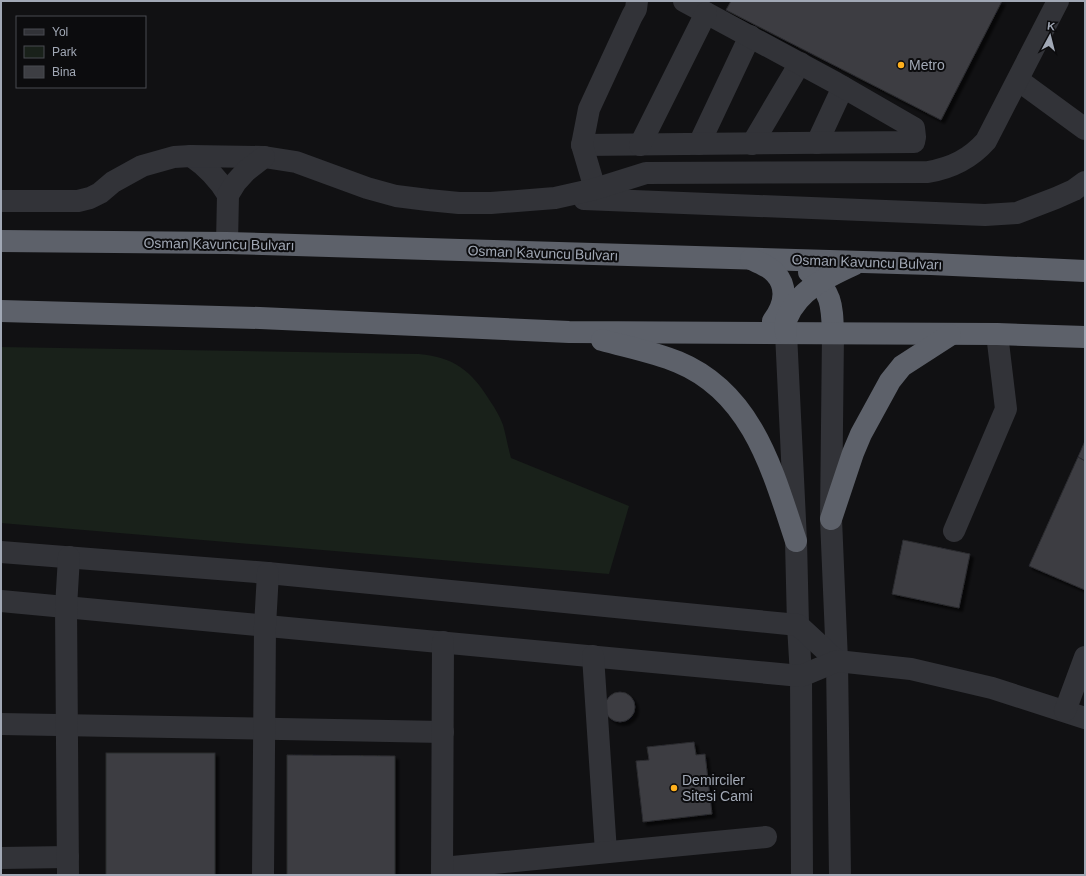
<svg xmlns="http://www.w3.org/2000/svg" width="1086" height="876" viewBox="0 0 1086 876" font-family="Helvetica,sans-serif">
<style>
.green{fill:#19211a}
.building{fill:#3d3e43;stroke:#2b2b2f;filter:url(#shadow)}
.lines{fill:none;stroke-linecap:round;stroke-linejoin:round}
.minor{stroke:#323338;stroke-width:22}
.highway{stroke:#5d616a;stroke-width:22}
.poi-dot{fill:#ffb01d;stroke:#0c0c0e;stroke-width:1.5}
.labels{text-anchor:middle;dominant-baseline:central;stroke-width:4;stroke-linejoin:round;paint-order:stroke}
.poi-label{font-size:14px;fill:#a1a8b5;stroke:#0c0c0e;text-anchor:start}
.street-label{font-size:14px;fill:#a1a8b5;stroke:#0c0c0e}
</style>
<defs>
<filter id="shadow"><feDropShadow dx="3.5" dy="3.5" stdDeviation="1" flood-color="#0009"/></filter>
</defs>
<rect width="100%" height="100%" fill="#111113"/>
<path class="green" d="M1,347L419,354C454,357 472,371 490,401C495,408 500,417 503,425C506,436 508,447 511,458L629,506L609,574L1,523Z"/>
<g class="building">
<path d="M731,1H1002L941,120L726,10Z"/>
<path d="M1085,441V461L1078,457Z"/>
<path d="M1078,457L1085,461V590L1029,566Z"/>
<path d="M903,540L970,554L959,608L892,594Z"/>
<circle cx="620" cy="707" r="15"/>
<path d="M694,742L696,755L705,754L712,814L643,822L636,761L649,760L647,747Z"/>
<rect x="106" y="753" width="109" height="122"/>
<path d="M287,755L395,756V875H287Z"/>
</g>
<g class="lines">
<g class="minor">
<path d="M1018,80L1085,129"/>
<path d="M817,143L843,87"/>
<path d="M699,144L750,36"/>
<path d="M752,144L800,63"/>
<path d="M582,145L914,142L915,137L914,128L836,83L684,1"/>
<path d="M640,145L706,13"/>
<path d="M191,156C207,167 218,178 228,195"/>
<path d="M595,189L582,145L589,109L632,16L636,9L637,1"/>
<path d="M584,199L985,215L1017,213L1056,198L1074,190L1085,182"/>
<path d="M1,201H78L90,198L100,193L113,182L142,166L174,157L191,156L264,157L296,162L367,188L396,196L428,200L459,203H491L555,198L595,189L646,173L928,172C952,168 970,159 986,141L1058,1"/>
<path d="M227,243L228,195L236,182L246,171L264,157"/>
<path d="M786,333L796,541L798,625L801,676L802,875"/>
<path d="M833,333L831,519L837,661L840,875"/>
<path d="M954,531L1006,409L997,334"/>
<path d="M1,552L268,573L798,625L837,661"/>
<path d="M1,601L801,676L837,661L911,669L992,688L1085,718"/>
<path d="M593,656L606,852"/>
<path d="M1065,711L1085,657"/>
<path d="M1,724L443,732"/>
<path d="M1,858L68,857"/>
<path d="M442,868L766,837"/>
<path d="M68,875L66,607L69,557"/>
<path d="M263,875L265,626L268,573"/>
<path d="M442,875L443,642"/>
</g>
<g class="highway">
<path d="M1,241L227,243L931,264L1085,271"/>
<path d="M751,259C759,263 769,266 775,273C789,288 784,306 773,321"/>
<path d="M809,272C832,293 832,304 833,333"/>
<path d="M1,311L260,318L569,332L997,334L1085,337"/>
<path d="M786,333C786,328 785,322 787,318C799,289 829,276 855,264"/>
<path d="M602,340C627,347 653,352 678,362C753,393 773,472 796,541"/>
<path d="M831,519L853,453L861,434L890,381L902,366L950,335"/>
</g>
</g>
<g class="poi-dot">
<circle cx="901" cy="65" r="4"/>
<circle cx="674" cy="788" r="4"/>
</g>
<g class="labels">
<g class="poi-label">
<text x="909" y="65">Metro</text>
<text x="682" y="780">Demirciler<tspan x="682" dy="16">Sitesi Cami</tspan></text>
</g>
<g class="street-label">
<text transform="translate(219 244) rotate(1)">Osman Kavuncu Bulvarı</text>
<text transform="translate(543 253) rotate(2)">Osman Kavuncu Bulvarı</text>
<text transform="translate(867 262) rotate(2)">Osman Kavuncu Bulvarı</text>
</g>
</g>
<rect width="1086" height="876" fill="none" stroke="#a1a8b5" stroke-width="4"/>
<rect x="16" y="16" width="130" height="72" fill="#0c0c0e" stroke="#484a51"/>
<rect x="24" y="29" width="20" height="6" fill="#323338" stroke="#484a51"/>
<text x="52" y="36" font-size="12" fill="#a1a8b5">Yol</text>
<rect x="24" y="46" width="20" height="12" fill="#19211a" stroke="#484a51"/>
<text x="52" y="56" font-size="12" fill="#a1a8b5">Park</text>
<rect x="24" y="66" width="20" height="12" fill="#3d3e43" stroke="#484a51"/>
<text x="52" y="76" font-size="12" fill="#a1a8b5">Bina</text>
<g transform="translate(1050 36) rotate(7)" stroke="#0c0c0e" stroke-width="3" paint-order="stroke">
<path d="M0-3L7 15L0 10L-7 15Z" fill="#a1a8b5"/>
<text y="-6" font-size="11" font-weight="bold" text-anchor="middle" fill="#a1a8b5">K</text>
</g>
</svg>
